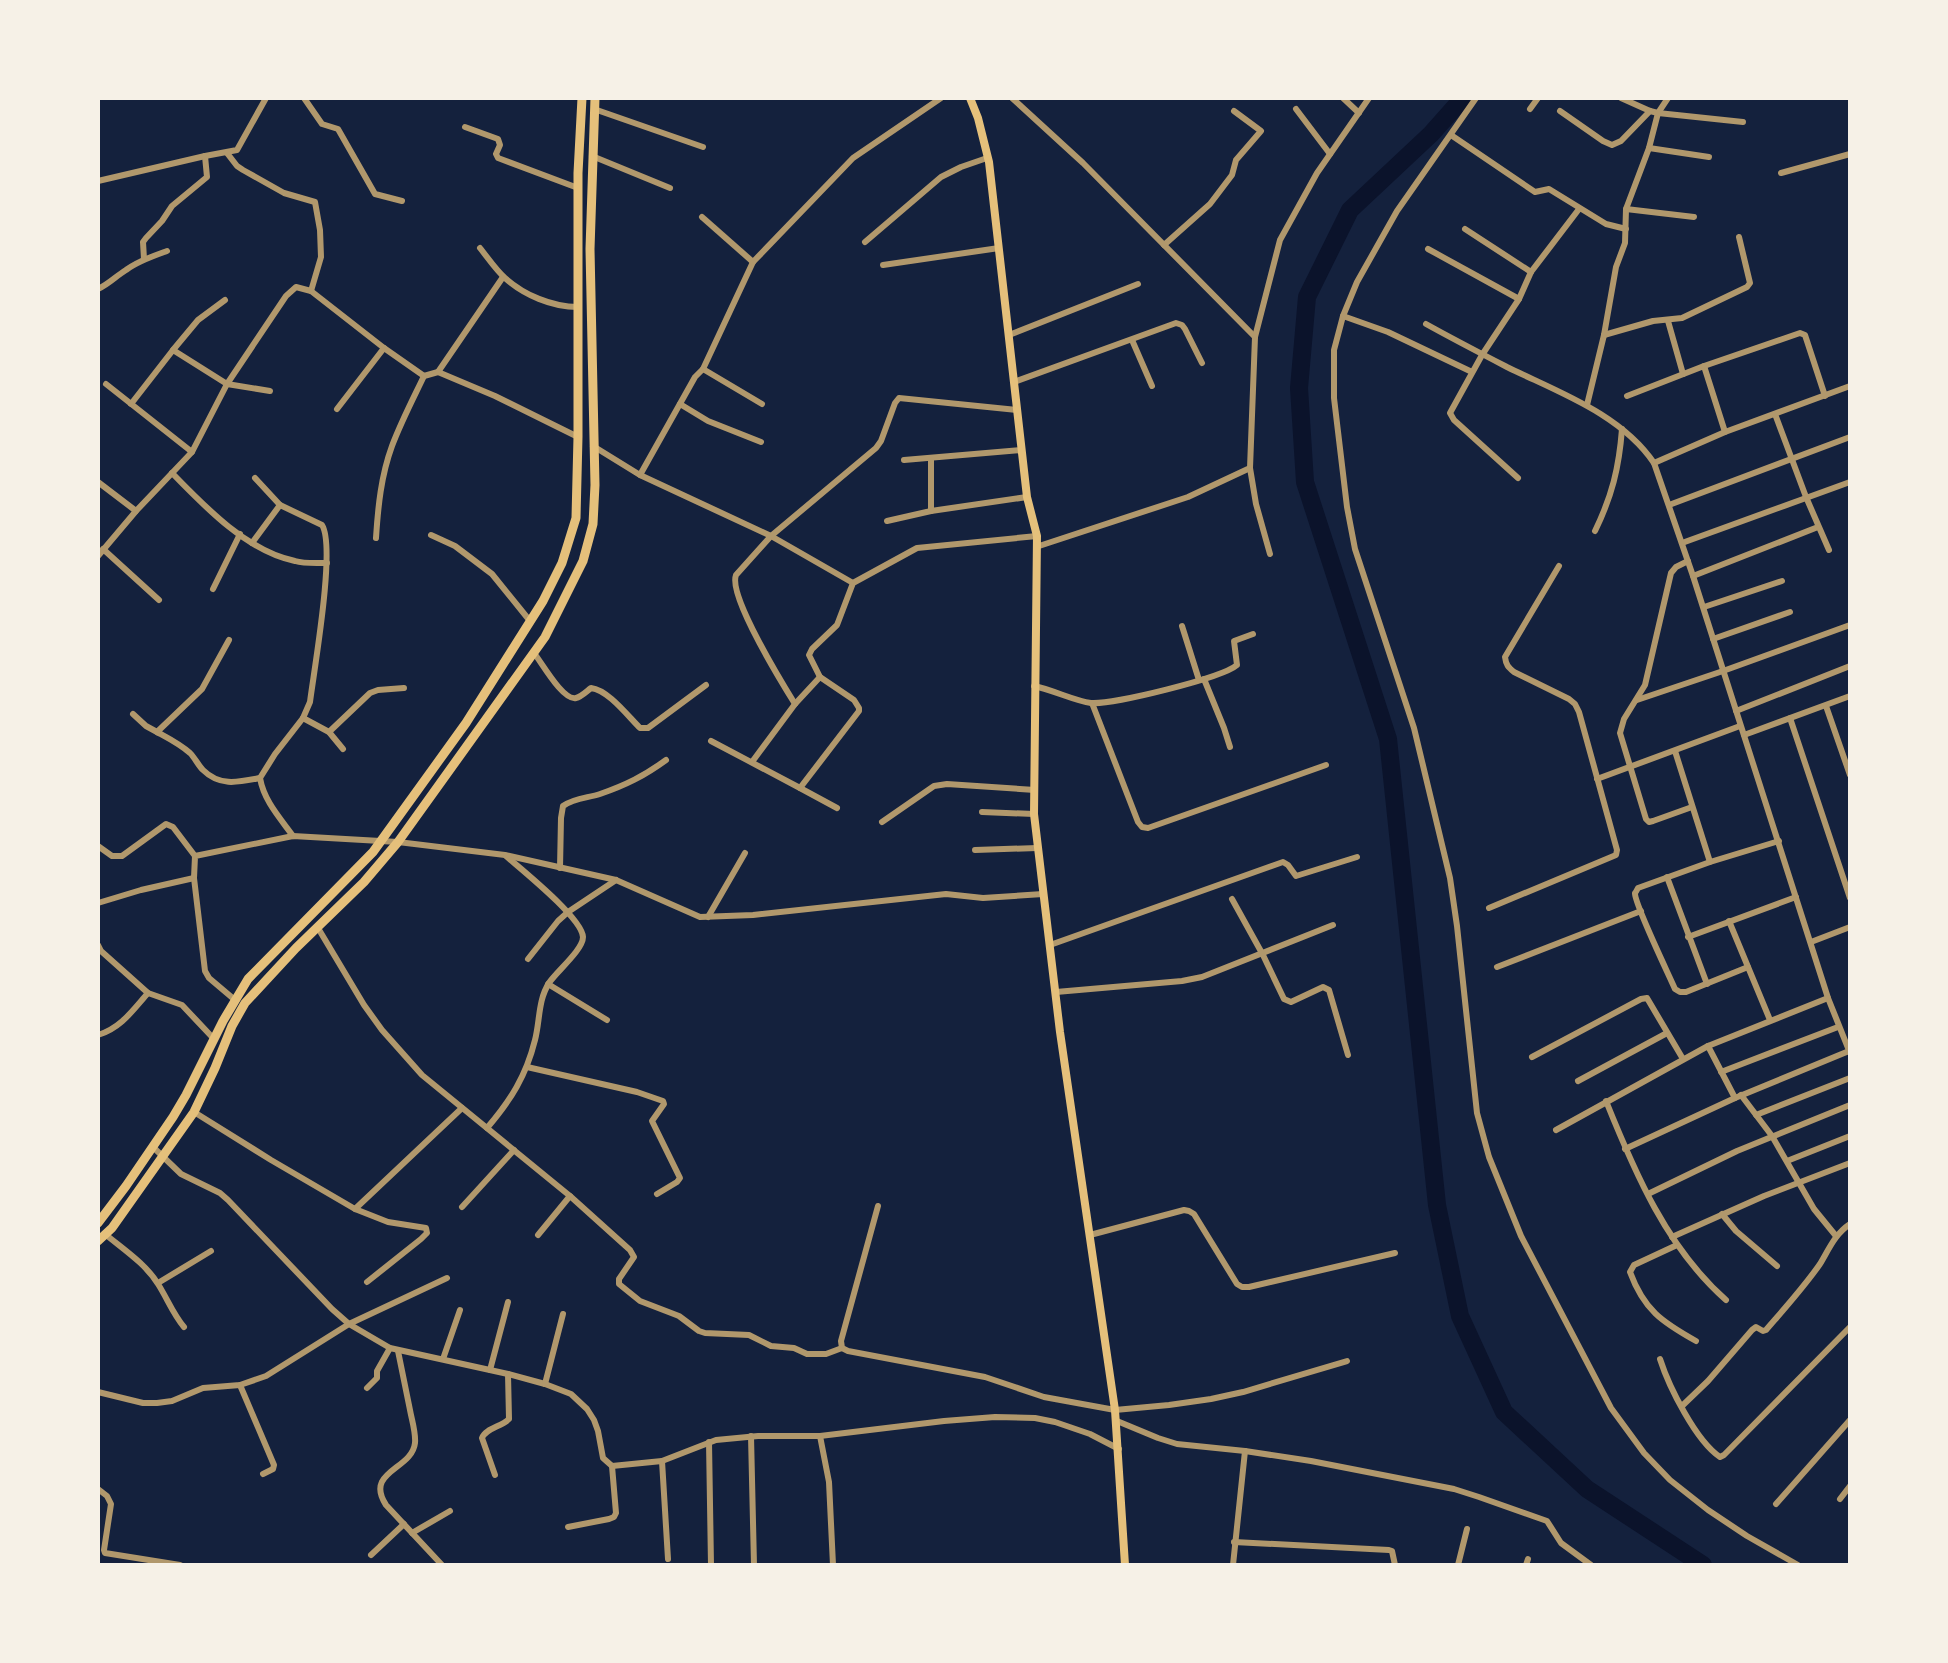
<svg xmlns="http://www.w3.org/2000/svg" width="1948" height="1663" viewBox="0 0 1948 1663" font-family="Commissioner,sans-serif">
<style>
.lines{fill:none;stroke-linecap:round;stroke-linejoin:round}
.river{stroke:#0b132b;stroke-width:18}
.minor{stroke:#b1986c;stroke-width:6}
.secondary{stroke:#e5c07b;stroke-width:8}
.primary{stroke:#e5c07b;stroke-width:9}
</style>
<rect width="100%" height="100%" fill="#14213d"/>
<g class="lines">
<path class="river" d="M1463,98L1431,134L1350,210L1307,297L1299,388L1305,482L1388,739L1437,1205L1460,1316L1504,1412L1587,1489L1703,1565"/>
<g class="minor">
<path d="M304,98L322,124L338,129L375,194L402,201"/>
<path d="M1012,98L1083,163L1255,337L1250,468L1188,497L1036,547"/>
<path d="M1343,98L1359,113"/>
<path d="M1476,98L1397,211L1357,282L1343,316L1334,350V398L1347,507L1355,549L1414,728L1450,878L1457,926L1477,1113L1489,1157L1521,1236L1611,1408L1644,1453L1670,1480L1708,1510L1747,1536L1798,1565"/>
<path d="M1621,98L1650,111L1658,113L1743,122"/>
<path d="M594,109L703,147"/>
<path d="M1296,109L1330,154"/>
<path d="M1530,109L1538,98"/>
<path d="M1560,111L1603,141L1612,145L1621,141L1650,111"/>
<path d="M465,127L498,139L500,145L496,154L498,158L578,188"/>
<path d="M1451,135L1535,192L1549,189L1606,224L1626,229"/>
<path d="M1649,148L1709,157"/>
<path d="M227,153L237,166L243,170L284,193L315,202L320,230L321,257L311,291"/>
<path d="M592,156L670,188"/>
<path d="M1781,173L1850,154"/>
<path d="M98,181L205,156L237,150L266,98"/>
<path d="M1626,209L1694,217"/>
<path d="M702,217L753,262"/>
<path d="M1465,229L1531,272"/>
<path d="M865,242L941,177L961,167L987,158"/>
<path d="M1164,245L1210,204L1232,175L1236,160L1261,131L1234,111"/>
<path d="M480,248C488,258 496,270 505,278C524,295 552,307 578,307"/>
<path d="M1428,249L1519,299"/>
<path d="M144,259L143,242L146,238L162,221L172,206L207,177L205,156"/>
<path d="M883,265L999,248"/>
<path d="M503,277L438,372L495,396L578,437"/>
<path d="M98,289C109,284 116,276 126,270C138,261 153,256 167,251"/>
<path d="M1343,316L1388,332L1472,372"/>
<path d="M1668,321L1683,374"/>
<path d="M1426,324C1453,339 1480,353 1507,367C1558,392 1621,414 1654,463L1693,576L1828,998L1850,1053"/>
<path d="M1009,335L1138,284"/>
<path d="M1604,335L1653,321L1682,318L1747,287L1750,283L1739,237"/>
<path d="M1255,337L1280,240L1317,173L1369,98"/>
<path d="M1132,340L1152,386"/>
<path d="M173,350L198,320L225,300"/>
<path d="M1704,366L1725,432"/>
<path d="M703,369L762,404"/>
<path d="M1014,382L1176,323L1182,325L1185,329L1202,363"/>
<path d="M106,384L192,452"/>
<path d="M1627,396L1704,366L1800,333L1805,335L1825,396"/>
<path d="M131,404L173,350L227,384L270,391"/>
<path d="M680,404L708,421L761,442"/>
<path d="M1587,405L1604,335L1616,267L1625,243L1626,209L1649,148L1658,113L1668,98"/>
<path d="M337,409L384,348"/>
<path d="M1775,414L1806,497L1829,550"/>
<path d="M593,446L640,475L771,536L853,583"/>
<path d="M931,458V511"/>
<path d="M904,460L1022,450"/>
<path d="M1654,463L1725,432L1850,386"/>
<path d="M1250,468L1256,504L1270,554"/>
<path d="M172,473C204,506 248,552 295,561C305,564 317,563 327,563"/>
<path d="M640,475L695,377L703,369L753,262L853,158L941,98"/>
<path d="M255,478L280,505L322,525C336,547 314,670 310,702L303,718L275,754L260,778C264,801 280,818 293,836"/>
<path d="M1518,478L1454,420L1450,413L1482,355L1519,299L1531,272L1579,209"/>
<path d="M98,482L136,511"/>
<path d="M1669,505L1850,437"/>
<path d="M887,521L931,511L1027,497"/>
<path d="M1595,531C1612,496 1619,468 1622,429"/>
<path d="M431,535L455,546L492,574L530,621"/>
<path d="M376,538C378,507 381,476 392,446C401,422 413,399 424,376L438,372"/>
<path d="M252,543L280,505"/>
<path d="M1682,543L1850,482"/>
<path d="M103,549L159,600"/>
<path d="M98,556L136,511L192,452L227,384L286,296L296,287L311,291L384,348L424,376"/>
<path d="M1688,561L1676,567L1671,573L1645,685L1624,719L1620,733L1646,819L1649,822L1653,821L1692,807"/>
<path d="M1693,576L1818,527"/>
<path d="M213,589L240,534"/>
<path d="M1704,607L1782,581"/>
<path d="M1182,626L1199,680"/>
<path d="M1713,639L1790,612"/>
<path d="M229,640L202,689L157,732C168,738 180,744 190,753C195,758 198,765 203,770C220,787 239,782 260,778"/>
<path d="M534,653C542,663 563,701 576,698C581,697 587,691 591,688C608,690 627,715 640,728H648L706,685"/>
<path d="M1204,679L1224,728L1230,747"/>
<path d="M1034,686C1053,690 1075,701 1091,703C1112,705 1222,678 1237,665L1234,641L1253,634"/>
<path d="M1637,700L1723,671L1850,625"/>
<path d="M1092,703L1138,822L1142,827L1148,828L1326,765"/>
<path d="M795,704C782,683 728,595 736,575L771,536L876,448L881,441L895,403L899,398L1017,410"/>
<path d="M1826,706L1850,775"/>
<path d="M1736,711L1850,666"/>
<path d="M133,714L146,726L157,732"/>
<path d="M303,718L329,732L343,749"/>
<path d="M1790,718L1850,898"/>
<path d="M329,732L370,693L378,690L404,688"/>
<path d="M1744,735L1850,696"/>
<path d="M711,741L800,788"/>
<path d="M1675,751L1710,862"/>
<path d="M752,762L795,704L820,677"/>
<path d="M1597,779L1740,726"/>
<path d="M837,808L800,788L859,711V708L854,700L820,677L809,655L812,649L837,625L853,583L917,548L1037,536"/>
<path d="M982,812L1034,814"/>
<path d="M882,822L934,786L947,784L1035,790"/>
<path d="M98,846L112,856H122L166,824L173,827L195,856"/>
<path d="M975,850L1037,848"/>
<path d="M560,868L561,818L563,806C574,798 588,798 600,794C626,785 644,776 666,760"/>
<path d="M1667,877L1707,984"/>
<path d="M1232,899L1263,955L1284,999L1291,1002L1323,987L1329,990L1348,1055"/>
<path d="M98,903L141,890L194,878"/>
<path d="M1489,908L1616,855L1617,850L1579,712L1575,704L1569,699L1514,672C1508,667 1506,665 1505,657L1559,566"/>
<path d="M708,917L745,853"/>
<path d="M1729,921L1770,1020"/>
<path d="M318,928L364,1005L382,1030L422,1075L570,1196L630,1250L634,1257L619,1279V1284L640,1301L679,1316L699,1331L705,1333L749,1335L771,1346L794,1348L807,1354H826L842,1348"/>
<path d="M1688,937L1796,897"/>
<path d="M1811,942L1850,927"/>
<path d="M98,945L101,951L148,993L182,1005L214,1039"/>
<path d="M1050,945L1283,862L1288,865L1296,876L1357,857"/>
<path d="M528,959L558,921L568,912L616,880"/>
<path d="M1497,967L1641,911"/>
<path d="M1748,967L1686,992H1680L1675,989C1669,975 1634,903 1635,893C1636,892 1637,890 1638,888L1710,862L1779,841"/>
<path d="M548,984L607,1020"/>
<path d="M1056,992L1182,981L1202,977L1333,925"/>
<path d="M235,1000L209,978L205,971L194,878L195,856L293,836L398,842L505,855L616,880L700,917L753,915L946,894L983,898L1043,894"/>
<path d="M98,1035C121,1028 133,1010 148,993"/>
<path d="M1708,1046L1735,1098"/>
<path d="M1532,1057L1641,999L1647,998L1683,1059"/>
<path d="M527,1067L637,1092L663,1101L664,1104L652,1121L680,1178L677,1182L657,1194"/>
<path d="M1721,1072L1838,1027"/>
<path d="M1578,1081L1667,1033"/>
<path d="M1741,1095L1772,1136L1814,1209L1836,1236"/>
<path d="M1606,1101C1635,1173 1667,1248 1726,1300"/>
<path d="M194,1112L271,1160L355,1209L388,1222L426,1228L427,1233L421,1239L367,1282"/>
<path d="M1756,1115L1850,1078"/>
<path d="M487,1128C511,1100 526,1076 535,1040C540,1021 538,1000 549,983C556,972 583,950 583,937C582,918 522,870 506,856"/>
<path d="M1556,1130L1708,1046L1828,998"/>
<path d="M153,1147L181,1174L220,1193L228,1200L332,1309L349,1324L390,1348L508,1374L545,1384L571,1394L587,1409L594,1420L598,1431L603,1458L612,1466L662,1461L716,1440L758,1436H820L944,1421L995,1417L1035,1418L1055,1422L1090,1434L1119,1449"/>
<path d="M1625,1149L1735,1098L1849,1051"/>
<path d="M1787,1161L1850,1136"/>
<path d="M1648,1194L1737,1151L1850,1105"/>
<path d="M878,1206L841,1341L842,1348L848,1351L985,1377L1044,1397L1115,1410L1169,1405L1211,1399L1243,1392L1347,1361"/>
<path d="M462,1207L514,1150"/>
<path d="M355,1209L462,1108"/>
<path d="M1722,1214L1736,1231L1777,1266"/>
<path d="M105,1234C123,1249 146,1264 158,1284C167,1298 173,1314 184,1327"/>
<path d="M538,1235L570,1196"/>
<path d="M1090,1235L1184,1210L1189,1211L1194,1214L1237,1284L1242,1287H1249L1395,1253"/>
<path d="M1672,1237L1764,1196L1850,1163"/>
<path d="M1677,1245L1634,1265L1630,1272C1644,1310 1662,1322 1696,1341"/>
<path d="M158,1283L211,1251"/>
<path d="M398,1351C402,1371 406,1391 410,1410C412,1421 416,1433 415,1443C412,1470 364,1471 386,1505L442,1565"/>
<path d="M443,1359L460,1310"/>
<path d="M1660,1359C1669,1387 1696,1441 1720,1457L1724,1455L1850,1327"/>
<path d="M490,1370L508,1302"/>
<path d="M545,1384L563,1314"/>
<path d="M240,1385L274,1465L273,1469L263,1474"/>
<path d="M367,1388L377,1378V1371L390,1348"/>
<path d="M98,1392L143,1403H157L172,1401L203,1388L240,1385L266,1376L349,1324L447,1278"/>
<path d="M1682,1406L1708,1381L1752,1330L1756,1327L1763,1331L1766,1330C1785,1308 1804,1287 1820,1264C1829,1249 1835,1234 1850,1224"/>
<path d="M1117,1421L1158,1438L1177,1444L1245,1451L1311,1461L1454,1489L1479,1497L1547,1521L1561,1543L1591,1565"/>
<path d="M751,1436L754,1565"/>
<path d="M820,1436L829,1482L833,1565"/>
<path d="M709,1442L711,1565"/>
<path d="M662,1461L668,1559"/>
<path d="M495,1475L482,1438C486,1428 501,1427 509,1419L508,1374"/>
<path d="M98,1489L107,1496L111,1504L104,1550L105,1553L180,1565"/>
<path d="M1840,1499L1850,1486"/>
<path d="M1776,1504L1850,1420"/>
<path d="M568,1527L609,1519L614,1517L616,1513L612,1466"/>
<path d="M412,1533L450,1511"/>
<path d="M1234,1542L1389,1550L1392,1551L1395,1565"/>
<path d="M371,1555L404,1524"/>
<path d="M1233,1565L1245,1451"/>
<path d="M1458,1565L1467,1529"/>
<path d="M1526,1565L1528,1559"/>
</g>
<path class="secondary" d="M970,98L978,118L989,162L1027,497L1037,536L1034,814L1060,1032L1115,1410L1125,1565"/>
<g class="primary">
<path d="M98,1223L126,1186L173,1117L186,1095L223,1021L248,979L373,852L466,723L543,601L562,563L576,518L578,437V173L582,98"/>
<path d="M98,1241L112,1228L194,1112L215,1068L232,1026L245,1003L296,948L364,882L398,842L545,637L583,561L593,524L595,485L590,249L595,98"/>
</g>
</g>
<rect width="1948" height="1663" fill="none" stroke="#f6f1e7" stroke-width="200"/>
</svg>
